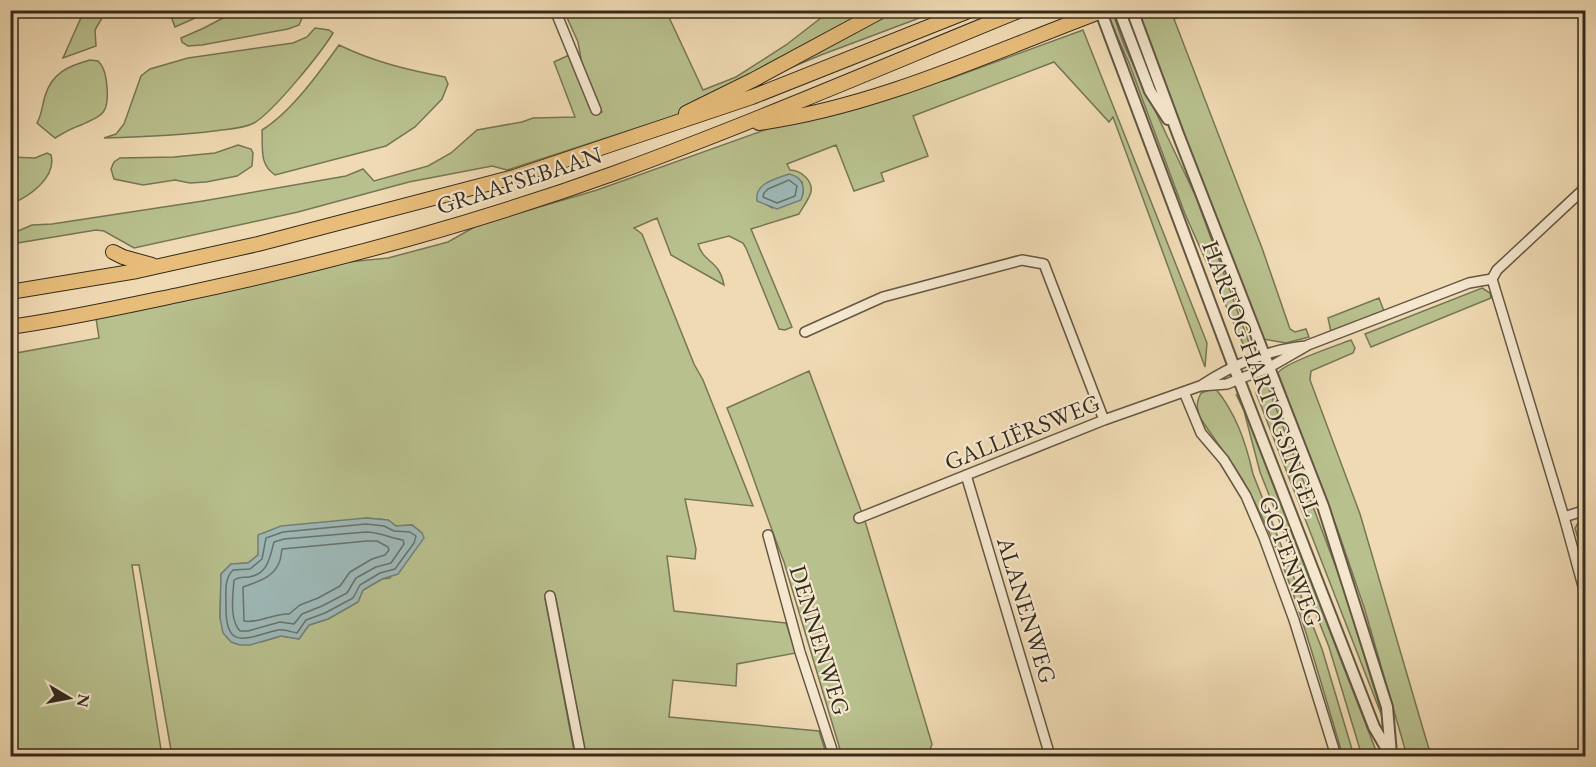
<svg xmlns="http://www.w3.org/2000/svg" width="1596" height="767" font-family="'EB Garamond',serif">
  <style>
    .green { fill: #b8c08d; stroke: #767656; stroke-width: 1.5; fill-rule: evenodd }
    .water { fill: #9eb8b7; stroke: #74807a; stroke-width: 1.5 }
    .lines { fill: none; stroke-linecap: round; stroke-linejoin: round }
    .shore { stroke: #69726b; stroke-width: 1.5 }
    .minor-casing { stroke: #635744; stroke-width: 12 }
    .tertiary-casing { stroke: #635744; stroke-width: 14 }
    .primary-casing { stroke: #342b1f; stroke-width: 16 }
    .minor { stroke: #f5e7ce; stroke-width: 9 }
    .tertiary { stroke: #f5e7ce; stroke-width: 10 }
    .primary { stroke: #e8bd7a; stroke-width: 14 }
    .labels { text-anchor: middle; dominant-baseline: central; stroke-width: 4.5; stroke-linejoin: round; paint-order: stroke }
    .street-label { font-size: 24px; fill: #342b1f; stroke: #f5e7ce }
  </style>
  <rect width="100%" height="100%" fill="#f0dab3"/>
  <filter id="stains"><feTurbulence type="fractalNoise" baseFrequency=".00333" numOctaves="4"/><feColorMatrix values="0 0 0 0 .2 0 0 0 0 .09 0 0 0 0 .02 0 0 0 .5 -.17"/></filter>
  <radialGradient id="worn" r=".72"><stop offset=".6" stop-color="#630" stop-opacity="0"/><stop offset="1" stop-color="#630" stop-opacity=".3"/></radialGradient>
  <!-- green -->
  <path class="green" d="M84 11H106L95 30 96 46 63 58Z
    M169 11V10L211 11 175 27Z
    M236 11H303L304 14 299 25 288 29 202 45 188 46 182 42 181 38 204 28Z
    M564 11H666L703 90 736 77 786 45 830 11H938L821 55 680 114 507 170 492 166 409 182 298 212 134 248 104 231 96 230 11 244V234L32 225 52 224 203 201 346 176 363 169 374 181 428 166 451 153 477 130 522 122 533 118 575 117 554 62 569 55 594 114 602 112 582 64 578 42Z
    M1112 11 1124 45 1196 197 1252 351 1244 346 1185 214 1129 63 1107 14Z
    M1152 11H1193L1174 19 1262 248 1290 329 1295 332 1306 329 1309 337 1286 343 1263 339 1140 19Z
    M315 28 329 30 333 33C321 53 273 112 254 123 243 129 227 129 214 131 177 136 141 137 104 138L116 134 124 124 141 76 150 69 188 58 293 43 307 37Z
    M1083 30 1207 343 1205 367 1113 117 1109 122 1054 62 913 116 928 156 881 173 884 181 854 191 836 145 787 164 790 170C800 170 813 180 811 192 809 199 803 207 799 214L751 229 792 327 785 330 779 329 746 248 743 243 729 236 698 244C704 264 719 259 724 285L671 255 657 218 634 228 642 234 694 364 703 380 753 506 685 499 696 549 695 559 667 556 674 611 786 623 796 653 737 664 736 686 673 680 669 717 819 731 827 756H586L556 599 545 598 575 756H172L139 565H132L162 756H11V354L99 338 96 318 348 262 388 258 448 242 478 225 597 190 790 121 949 79ZM802 182 803 194 772 208 767 205ZM366 518 388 520 396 526 412 525 422 533 390 578 382 579 363 590 358 602 328 619 309 625 299 639 281 636 261 642 220 618 221 574 231 564 248 563 258 555 259 547Z
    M339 45C374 62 408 70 445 77L448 84 442 99 415 127 386 146 275 175C259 164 263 149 262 130 291 112 319 73 339 45Z
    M90 60 98 61C105 68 106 77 107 87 109 114 103 115 81 125 72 128 63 133 55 138L37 123C42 114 42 106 45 96 52 73 68 66 90 60Z
    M238 145 251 149 253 153 252 166 237 176 206 182 190 183 175 180 143 185 114 179 111 169 114 162 120 158 174 157 215 153Z
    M47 153 51 155C57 178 28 197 11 204V157L35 158Z
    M1482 288 1490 293 1491 298 1371 347 1365 334Z
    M1379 298 1384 311 1331 332 1328 318Z
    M1351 340 1355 348 1353 353 1311 371 1310 380 1360 514 1431 756H1407L1364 607 1338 531 1278 373C1283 363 1338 345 1351 340Z
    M809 371 865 521 932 744 928 756H842L784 562C764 511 748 459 727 408Z
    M1259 382H1264L1268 387 1343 586 1385 724 1256 393Z
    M1215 388C1236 413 1246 443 1253 474L1322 649 1354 756H1343C1315 666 1292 567 1245 484 1232 461 1215 441 1201 419 1196 408 1196 403 1201 393Z
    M1236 394 1248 413 1302 559 1378 756H1362L1329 647 1260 472 1244 411Z
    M1585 519V564L1575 528 1578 523Z"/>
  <!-- water -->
  <path class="water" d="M789 174C803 177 806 188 801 200L777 209 757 201C754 183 776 179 789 174Z
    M366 518 388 520 396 526 412 525 422 533 424 538 398 574 382 579 363 590 358 602 328 619 309 625 299 639 281 636 250 645H240L231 642 223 633 220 618 221 574 231 564 248 563 258 555V535L281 526Z"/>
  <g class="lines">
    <!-- shore -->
    <path class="shore" d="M789 180 797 186 795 196 777 203 763 197 764 193 768 189Z
      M366 524 384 526 394 531 410 532 416 536 414 543 395 569 380 573 360 585 353 598 325 613 306 620 297 633C291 632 284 629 278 630 247 637 225 653 226 605 226 592 224 579 233 570L250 569 262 559 266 538 283 532Z
      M366 532C380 532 389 538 403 540L404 544 391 563 376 567 356 578 347 593 322 606 302 614 294 624 280 622 248 631H240C229 619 233 595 234 580 240 576 242 578 249 577 268 574 270 557 274 542L284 539Z
      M367 541H377L388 547 389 550 385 555 372 559 350 572 340 586 318 598 300 605 289 614C274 613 258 624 244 621L243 587C256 582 272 579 279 563 281 559 281 554 282 549Z"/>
    <!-- minor casing -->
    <g class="minor-casing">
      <path id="minor" d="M555 10 596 110
        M1582 10 1586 18
        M1492 279 1564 517 1586 597
        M805 332 883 297 1022 260 1044 264 1104 420
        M1202 385C1232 365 1270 349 1306 346
        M1184 392 1201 433 1224 460 1246 496 1264 538 1294 620 1336 756
        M966 475 1050 756
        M1564 517 1586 510
        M859 518 1104 420 1200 386 1227 384 1239 379 1268 368 1308 345 1469 283 1492 279 1497 270 1586 187
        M768 535 800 652 834 756
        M550 596 581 756"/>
    </g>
    <!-- tertiary casing -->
    <g class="tertiary-casing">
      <path id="tertiary" d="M1119 10 1150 91 1168 119
        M1132 10 1178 134 1323 506 1387 707 1391 754
        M1101 12 1234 367 1374 727 1391 756"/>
    </g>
    <!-- primary casing -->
    <g class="primary-casing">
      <path id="primary" d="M686 113 753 80 883 10
        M759 123C880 106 992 52 1105 10
        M113 252 123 257 152 265
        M10 292 137 271 258 244 514 177 752 97 971 10
        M10 327C68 319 126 306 183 294 329 263 474 224 615 173 752 123 886 65 1021 10"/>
    </g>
    <!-- minor -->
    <use href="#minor" class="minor"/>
    <!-- tertiary -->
    <use href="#tertiary" class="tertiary"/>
    <!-- primary -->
    <use href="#primary" class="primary"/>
  </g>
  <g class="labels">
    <!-- street labels -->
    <g class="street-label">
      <text transform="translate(519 180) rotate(-18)">GRAAFSEBAAN</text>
      <text transform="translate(1262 378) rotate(69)">HARTOG HARTOGSINGEL</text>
      <text transform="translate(1022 432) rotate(-22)">GALLIËRSWEG</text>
      <text transform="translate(1291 561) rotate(69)">GOTENWEG</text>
      <text transform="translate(1027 610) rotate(73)">ALANENWEG</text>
      <text transform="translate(820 640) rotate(73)">DENNENWEG</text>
    </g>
  </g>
  <!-- margin -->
  <rect width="1596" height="767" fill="none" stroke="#f0dab3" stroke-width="36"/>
  <rect x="12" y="12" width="1572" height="743" fill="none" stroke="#342b1f" stroke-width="3"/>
  <rect x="18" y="18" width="1560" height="731" fill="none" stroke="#342b1f" stroke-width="1.5"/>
  <!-- north arrow -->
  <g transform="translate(69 698) rotate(100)" stroke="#f5e7ce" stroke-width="4.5" paint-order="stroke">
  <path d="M0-4.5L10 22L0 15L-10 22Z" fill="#342b1f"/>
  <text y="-9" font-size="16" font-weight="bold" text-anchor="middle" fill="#342b1f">N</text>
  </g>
  <rect width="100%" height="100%" filter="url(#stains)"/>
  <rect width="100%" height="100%" fill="url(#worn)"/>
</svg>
